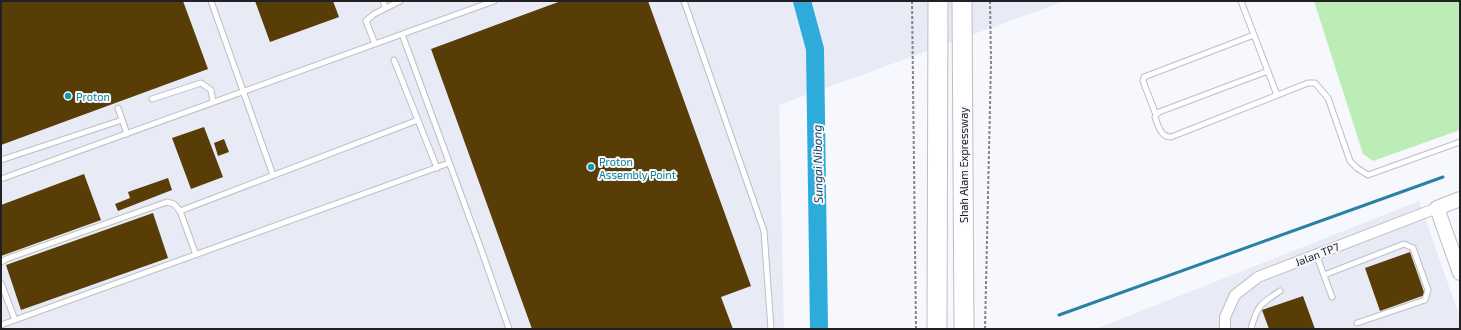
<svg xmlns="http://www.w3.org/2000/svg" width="1461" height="330" font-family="'Exo 2',sans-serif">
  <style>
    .built { fill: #e8eaf6 }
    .green { fill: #bdedb7 }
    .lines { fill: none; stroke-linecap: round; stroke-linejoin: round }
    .stream { stroke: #2982a4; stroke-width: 3 }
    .river { stroke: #2dacdc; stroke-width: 18 }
    .building { fill: #593d07 }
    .lane-casing { stroke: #bdbec3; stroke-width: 7 }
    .street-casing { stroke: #bdbec3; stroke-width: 12 }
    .secondary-casing { stroke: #bdbec3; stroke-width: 16 }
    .highway-casing { stroke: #bdbec3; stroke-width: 21 }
    .path { stroke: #848487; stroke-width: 2; stroke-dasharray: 3 2; stroke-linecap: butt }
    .lane { stroke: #fff; stroke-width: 5 }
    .street { stroke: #fff; stroke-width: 10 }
    .secondary { stroke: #fff; stroke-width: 14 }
    .highway { stroke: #fff; stroke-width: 19 }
    .culture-dot { fill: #0f9aa8; stroke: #f7f8fd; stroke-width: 1.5 }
    .labels { text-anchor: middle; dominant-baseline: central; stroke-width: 4; stroke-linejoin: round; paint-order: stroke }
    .culture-label { font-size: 11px; fill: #0d838f; stroke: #f7f8fd; text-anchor: start }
    .street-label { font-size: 11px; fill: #212123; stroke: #f7f8fd }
    .water-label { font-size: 12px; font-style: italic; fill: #0c4054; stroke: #f7f8fd }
  </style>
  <rect width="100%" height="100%" fill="#f7f8fd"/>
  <!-- built -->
  <path class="built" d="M1 1H1065L779 105 784 329H1Z
    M1419 201 1460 318V329H1096Z"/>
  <!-- green -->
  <path class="green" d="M1314 1H1460V130L1373 161 1363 154Z"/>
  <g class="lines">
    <!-- stream -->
    <path class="stream" d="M1059 315 1443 177"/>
    <!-- river -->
    <path class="river" d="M802 1 815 49 819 329"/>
  </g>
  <!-- building -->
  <path class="building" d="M1 1H183L208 69 1 145Z
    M255 1H333L339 17 270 42Z
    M561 1H648L751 286 721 297 733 329H532L431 49Z
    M204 127 223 177 191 189 172 138Z
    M224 139 229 152 218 156 214 143Z
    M84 174 101 220 1 256V205Z
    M168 178 172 190 118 211 115 204 130 198 128 192Z
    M153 213 168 258 21 310 6 265Z
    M1410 252 1425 295 1380 311 1365 268Z
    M1303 296 1315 329H1269L1262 310Z"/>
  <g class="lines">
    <!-- lane casing -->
    <g class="lane-casing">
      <path id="lane" d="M211 1 273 175
        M383 1 385 7
        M684 1 764 231 771 329
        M1241 1 1277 95
        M402 34 481 249 509 329
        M375 44 366 21 374 14 400 1
        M394 60 437 168
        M1268 71 1159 112 1156 115 1155 117C1158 126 1161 137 1171 137L1308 83H1315L1328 98 1350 161 1357 168 1368 175 1460 142
        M152 99 201 83 211 90 213 102
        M118 108 127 134
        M1156 115 1143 81 1144 77 1254 35
        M1 160 122 120
        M1 179 494 1
        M180 211 418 120
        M1316 254 1332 297
        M1 262 6 259 167 202 174 204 180 211 196 255
        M1324 275 1404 244 1413 248 1428 290 1425 300 1357 323
        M1 283 15 320
        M1 325 449 163
        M1251 329C1257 306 1260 304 1280 291"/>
    </g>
    <!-- street casing -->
    <g class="street-casing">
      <path id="street" d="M1225 329V317L1235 295 1258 277 1437 208"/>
    </g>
    <!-- secondary casing -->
    <g class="secondary-casing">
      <path id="secondary" d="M1460 199 1437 208 1460 273"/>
    </g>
    <!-- highway casing -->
    <g class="highway-casing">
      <path id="highway" d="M962 1 964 329
        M937 329 938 1"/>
    </g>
    <!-- path -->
    <path class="path" d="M912 1 916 329
      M985 329 991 63 990 1"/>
    <!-- lane -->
    <use href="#lane" class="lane"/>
    <!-- street -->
    <use href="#street" class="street"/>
    <!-- secondary -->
    <use href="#secondary" class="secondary"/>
    <!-- highway -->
    <use href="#highway" class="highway"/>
  </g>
  <!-- markers -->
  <g class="culture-dot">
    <circle cx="68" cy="96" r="4"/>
    <circle cx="591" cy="167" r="4"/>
  </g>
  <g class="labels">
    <!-- culture labels -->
    <g class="culture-label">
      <text x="76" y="96">Proton</text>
      <text x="599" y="161">Proton<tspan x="599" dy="13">Assembly Point</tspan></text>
    </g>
    <!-- street labels -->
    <g class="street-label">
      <text transform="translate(963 165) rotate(-90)">Shah Alam Expressway</text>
      <text transform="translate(1317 254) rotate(-21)">Jalan TP7</text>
    </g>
    <!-- water labels -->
    <g class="water-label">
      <text transform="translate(817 164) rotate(-91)">Sungai Nibong</text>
    </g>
  </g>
  <!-- border -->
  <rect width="1461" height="330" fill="none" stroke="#212123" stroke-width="4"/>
</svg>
